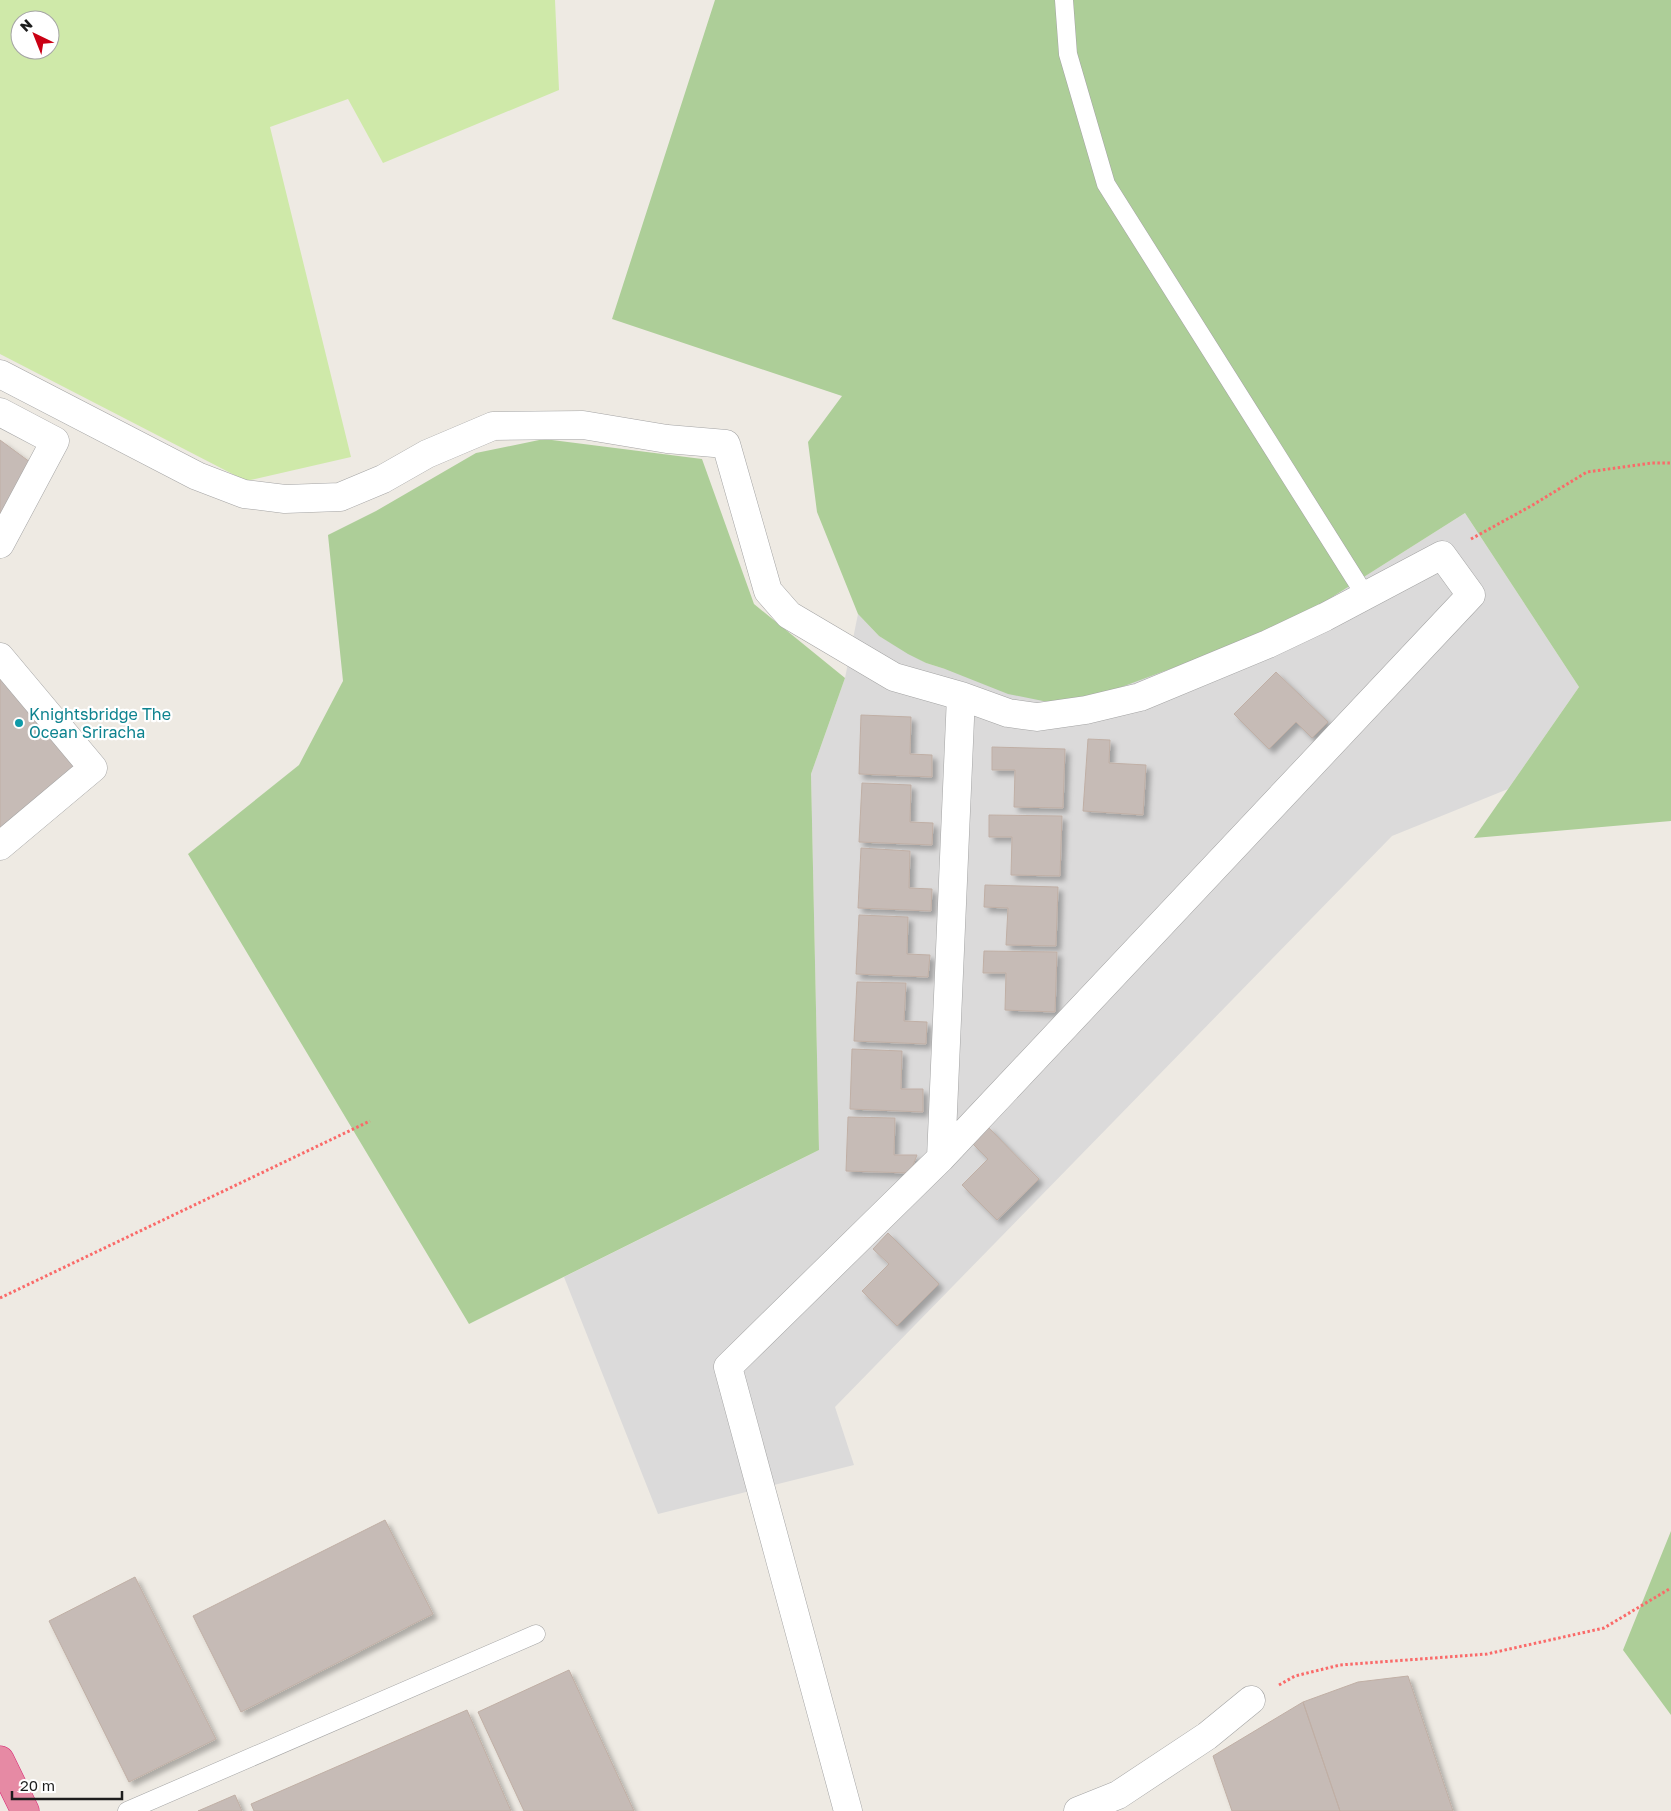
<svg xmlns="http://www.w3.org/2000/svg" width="1671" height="1811" font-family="'Golos Text',sans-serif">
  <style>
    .residential { fill: #dbdada }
    .grass { fill: #cfe9a9; fill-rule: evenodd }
    .forest { fill: #adce98 }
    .building { fill: #c6bbb6; stroke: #c0afa5; filter: url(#shadow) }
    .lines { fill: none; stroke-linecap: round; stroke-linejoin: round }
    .lane-casing { stroke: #a4a4a4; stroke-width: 19 }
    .street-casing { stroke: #a4a4a4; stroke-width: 29 }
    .highway-casing { stroke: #d92474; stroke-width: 29 }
    .path { stroke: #fa6a69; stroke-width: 3; stroke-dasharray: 2.5 2.5; stroke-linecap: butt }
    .lane { stroke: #fff; stroke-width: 18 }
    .street { stroke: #fff; stroke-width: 28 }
    .highway { stroke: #e68aa4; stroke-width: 28 }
    .culture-dot { fill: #0f9aa8; stroke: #fff; stroke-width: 2 }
    .labels { text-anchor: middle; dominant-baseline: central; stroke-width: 4.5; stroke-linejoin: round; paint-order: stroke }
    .culture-label { font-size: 16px; fill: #0d838f; stroke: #fff; text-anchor: start }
  </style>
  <defs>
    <filter id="shadow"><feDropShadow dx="4.5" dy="4.5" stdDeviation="2.5" flood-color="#0004"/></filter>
  </defs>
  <rect width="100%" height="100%" fill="#eeeae3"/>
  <!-- residential -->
  <path class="residential" d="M1465 513 1579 687 1508 789 1392 836 835 1407 854 1465 658 1514 564 1277 819 1150 811 774 845 678 858 614 879 636 926 663 945 669 1318 606Z"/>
  <!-- grass -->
  <path class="grass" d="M0 0H555L559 90 383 163 348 99 270 127 351 457 246 481 0 354ZM20 20H50V50H20Z"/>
  <!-- forest -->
  <path class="forest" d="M715 0H1671V821L1474 838 1579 687 1465 513 1318 606 1248 640 1100 695 1048 702 1008 694 945 669 926 663 908 654 879 636 858 614 817 512 808 442 842 396 612 319Z
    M544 439 702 459 754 604 845 678 811 774 819 1150 469 1324 188 854 299 765 343 681 328 535 376 511 476 453Z
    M1671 1531V1715L1623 1650Z"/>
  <!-- building -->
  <path class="building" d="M0 440 34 465 0 526Z
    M1276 672 1328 722 1312 738 1296 722 1269 749 1234 714Z
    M0 677 77 769 0 837Z
    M861 715 911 717 910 754 932 755V777L859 774Z
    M1088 739 1110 740 1109 763 1146 765 1143 815 1083 811Z
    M992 747 1065 749 1063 808 1014 807 1015 770H992Z
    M862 783 911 785 910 822 933 823 932 845 859 842Z
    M989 815 1062 816 1060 876 1011 875 1012 837H989Z
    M861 848 910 851 909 888 932 889 931 911 858 908Z
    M985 885 1058 887 1056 946 1006 945 1008 908 984 907Z
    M859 915 908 917 907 954 930 955 928 977 856 974Z
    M984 951 1057 952 1055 1012 1005 1010 1006 973H983Z
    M857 982 906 983 904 1021 927 1022 926 1044 854 1041Z
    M852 1049 902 1051 901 1089H923V1112L850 1109Z
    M848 1117 895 1118 894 1155H917L910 1173 846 1171Z
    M988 1127 1039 1179 997 1220 962 1185 988 1159 972 1143Z
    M888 1233 939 1284 897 1326 862 1291 889 1264 873 1249Z
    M385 1520 433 1614 241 1712 193 1616Z
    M135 1577 216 1739 129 1782 49 1621Z
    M569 1670 634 1811H524L478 1712Z
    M1408 1676 1453 1811H1340L1303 1702 1358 1682Z
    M1303 1702 1340 1811H1232L1213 1756Z
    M467 1710 511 1811H254L251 1804Z
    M235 1795 242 1811H198Z"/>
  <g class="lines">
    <!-- lane casing -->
    <g class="lane-casing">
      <path id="lane" d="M1064 0 1068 54 1106 184 1365 595
        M127 1811 536 1634"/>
    </g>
    <!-- street casing -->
    <g class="street-casing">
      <path id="street" d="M0 374 197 476 244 494 285 499 340 497 383 479 427 454 493 426 583 425 667 439 726 444 768 591 789 615 894 677 961 696 1008 713 1037 717 1086 710 1140 697 1268 644 1325 617 1442 555 1471 595 941 1158 728 1367 848 1811
        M0 412 55 441 0 544
        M0 657 93 768 0 846
        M941 1158 961 696
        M1078 1811 1118 1795 1207 1736 1251 1700"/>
    </g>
    <!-- highway casing -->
    <g class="highway-casing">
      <path id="highway" d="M0 1760 25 1811"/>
    </g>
    <!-- path -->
    <path class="path" d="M1471 539 1531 506 1587 472 1652 463H1671
      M0 1298 370 1121
      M1279 1685 1295 1676 1340 1665 1487 1654 1604 1628 1671 1588"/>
    <!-- lane -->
    <use href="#lane" class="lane"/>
    <!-- street -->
    <use href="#street" class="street"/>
    <!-- highway -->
    <use href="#highway" class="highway"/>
  </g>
  <!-- markers -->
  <circle class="culture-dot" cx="19" cy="723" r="5"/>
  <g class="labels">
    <!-- culture labels -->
    <g class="culture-label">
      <text x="29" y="714">Knightsbridge The<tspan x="29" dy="18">Ocean Sriracha</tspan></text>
    </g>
  </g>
  <!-- north arrow -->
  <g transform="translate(35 35) rotate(317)"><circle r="24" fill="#ffffff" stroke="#a5a5a5"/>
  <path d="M0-4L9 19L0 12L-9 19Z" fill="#ca0014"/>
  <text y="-8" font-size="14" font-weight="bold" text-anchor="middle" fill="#1d1d1d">N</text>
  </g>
  <!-- scale -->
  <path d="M12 1791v8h110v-8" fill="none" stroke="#1d1d1d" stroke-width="2.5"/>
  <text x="20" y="1791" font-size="15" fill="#1d1d1d" stroke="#ffffff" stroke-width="4" paint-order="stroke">20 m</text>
</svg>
